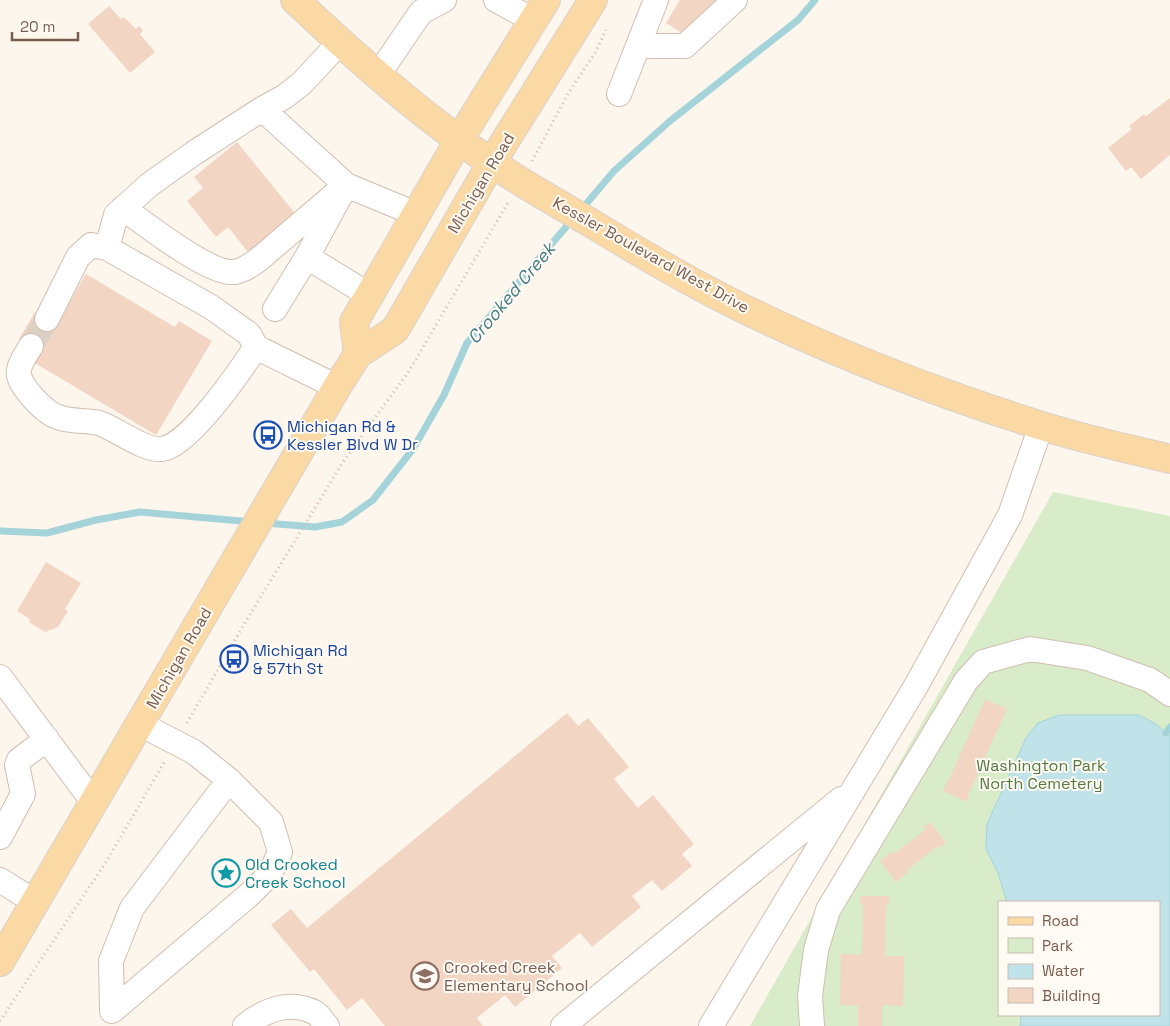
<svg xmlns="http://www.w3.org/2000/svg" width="1170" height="1026" font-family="'Space Grotesk',sans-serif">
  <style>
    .green { fill: #d8ecc9; fill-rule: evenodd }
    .water { fill: #bfe3e8; stroke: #a5d3da }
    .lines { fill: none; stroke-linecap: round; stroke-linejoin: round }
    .stream { stroke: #a5d3da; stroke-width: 7 }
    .building { fill: #f3d5c3 }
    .minor-tunnel { stroke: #dcd0c4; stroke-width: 24; stroke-dasharray: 24 12; stroke-linecap: butt }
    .minor-casing { stroke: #d1beb0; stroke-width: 26 }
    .major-casing { stroke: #dad1cd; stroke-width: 30 }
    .path { stroke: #d9b8a5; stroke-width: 3; stroke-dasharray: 1 4; stroke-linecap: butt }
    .minor { stroke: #fff; stroke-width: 24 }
    .major { stroke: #fbd9a5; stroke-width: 28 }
    .labels { text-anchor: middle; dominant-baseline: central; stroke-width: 4; stroke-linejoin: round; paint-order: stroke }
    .street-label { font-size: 16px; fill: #7a5c4d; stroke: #fffaf3 }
    .transit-label { font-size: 16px; fill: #164399; stroke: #fffaf3; text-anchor: start }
    .park-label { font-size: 16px; fill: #537a41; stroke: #fffaf3 }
    .culture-label { font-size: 16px; fill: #0d838f; stroke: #fffaf3; text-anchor: start }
    .education-label { font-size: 16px; fill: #785e54; stroke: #fffaf3; text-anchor: start }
    .water-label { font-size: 18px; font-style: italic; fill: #437c86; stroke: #fffaf3 }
  </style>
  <rect width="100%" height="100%" fill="#fdf6ec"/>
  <!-- green -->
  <path class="green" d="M1053 492 1170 516V1026H750ZM999 902H1159V1015H999Z"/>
  <!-- water -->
  <path class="water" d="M1059 715H1139L1156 724 1170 736V1026H1020L1021 1015H1159V902H1007L998 873 986 849 987 824 1026 738 1038 723Z"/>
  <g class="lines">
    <!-- stream -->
    <path class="stream" d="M581 210 614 171 670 121 798 20 815 0
      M265 523 315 527 342 522 373 500 413 449 444 395 467 343 572 220
      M0 531 47 533 96 520 140 512 252 522
      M1166 733 1170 727"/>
  </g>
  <!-- building -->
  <path class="building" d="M680 0H725L687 36 666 23Z
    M109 6 121 19 124 17 136 29 139 26 143 31 140 34 155 52 130 73 88 24Z
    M1170 98V155L1141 179 1131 167 1126 171 1108 148 1132 129 1129 126 1144 114 1146 116Z
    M237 142 294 212 280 224 283 228 270 238 268 235 248 252 228 227 216 237 187 201 203 188 194 177Z
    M86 274 175 327 179 321 212 341 156 435 33 362 39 351 19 339 35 312 56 325Z
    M46 562 81 583 65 609 68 611 58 627 45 632 29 622 30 619 17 611Z
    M985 699 1007 709 968 795H969L967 802 943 791 946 783 947 784Z
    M567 713 578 726 588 718 629 767 614 779 638 808 653 795 694 844 682 854 692 866 662 891 652 880 632 896 641 907 592 947 580 933 552 956 562 968 515 1007 505 995 477 1018 483 1026H385L362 998 347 1010 314 969 310 972 271 925 291 909 307 928Z
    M930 822 946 843 940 848 938 846 907 870 908 872 896 882 880 861 892 851 894 854 926 829 924 827Z
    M860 896H889V905H886L885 956H904L903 1006 882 1005V1026H858V1005H840L841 954 862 955 863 903 860 904Z"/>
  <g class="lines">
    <!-- minor-tunnel -->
    <path class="minor-tunnel" d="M31 346 47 319"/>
    <!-- minor casing -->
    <g class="minor-casing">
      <path id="minor" d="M496 0 533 20
        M638 46H685L735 0
        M378 75 421 12 444 0
        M619 94 656 0
        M262 109 284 97 302 83 340 42
        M107 248 116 215 149 185 194 153 262 109 346 185 258 260C251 265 243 271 234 272 210 275 145 224 123 208
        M369 295 307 257 346 185 416 214
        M275 309 307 257
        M47 319 78 257 91 245 107 248 211 307 249 334 256 347
        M31 346C27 353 20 362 19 370 15 383 46 414 58 417 71 422 86 420 99 423 115 428 146 452 162 449 190 445 240 371 256 347L337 387
        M0 677 94 803
        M140 724 194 752 229 780 271 822 280 852 270 874 250 894 112 1011 111 961 132 908 229 780
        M0 837 23 794 17 765 19 760 47 739
        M0 880 35 902
        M245 1026C264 1010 290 1000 314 1012 319 1014 323 1022 327 1026
        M563 1026 841 799
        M711 1026 916 686 1010 515 1041 426
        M812 1026 810 996 816 950 828 910 966 681 983 662 1030 649 1087 658 1150 680 1170 694"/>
    </g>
    <!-- major casing -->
    <g class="major-casing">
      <path id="major" d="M295 0C347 49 401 98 459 140 501 171 546 197 591 223 640 253 689 282 740 307 836 354 937 393 1039 425 1082 439 1126 448 1170 459
        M358 354 354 322 459 140 546 0
        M0 962 337 387 358 354 395 330 492 162 593 0"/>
    </g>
    <!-- path -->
    <path class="path" d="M532 161 569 92 595 53 606 30
      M187 723 243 626 343 462 409 371 509 201
      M0 1021 106 862 165 761"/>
    <!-- minor -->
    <use href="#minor" class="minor"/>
    <!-- major -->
    <use href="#major" class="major"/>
  </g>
  <!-- icons -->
  <defs>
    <g id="bus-ring" transform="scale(1.4375)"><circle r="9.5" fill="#fffaf3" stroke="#1a4fb4" stroke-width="1.5"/><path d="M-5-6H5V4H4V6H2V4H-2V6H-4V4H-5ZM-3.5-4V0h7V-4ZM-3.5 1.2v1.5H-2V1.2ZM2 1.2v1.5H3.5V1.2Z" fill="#1a4fb4"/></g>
    <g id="sight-ring" transform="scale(1.4375)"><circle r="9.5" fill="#fffaf3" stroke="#0f9aa8" stroke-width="1.5"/><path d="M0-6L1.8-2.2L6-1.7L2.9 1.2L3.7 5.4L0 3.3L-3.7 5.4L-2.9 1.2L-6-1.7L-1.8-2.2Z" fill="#0f9aa8"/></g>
    <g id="school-ring" transform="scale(1.4375)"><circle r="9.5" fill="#fffaf3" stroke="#8d6e63" stroke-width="1.5"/><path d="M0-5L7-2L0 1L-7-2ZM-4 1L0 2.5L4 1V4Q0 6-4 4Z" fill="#8d6e63"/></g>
  </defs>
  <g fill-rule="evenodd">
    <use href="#bus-ring" x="268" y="435"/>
    <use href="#bus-ring" x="234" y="659"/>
    <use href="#sight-ring" x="226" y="873"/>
    <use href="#school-ring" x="425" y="976"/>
  </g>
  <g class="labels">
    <!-- street labels -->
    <g class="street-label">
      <text transform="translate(481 183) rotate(-59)">Michigan Road</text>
      <text transform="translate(651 255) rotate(29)">Kessler Boulevard West Drive</text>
      <text transform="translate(179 658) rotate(-60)">Michigan Road</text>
    </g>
    <!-- transit labels -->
    <g class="transit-label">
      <text x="287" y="426">Michigan Rd &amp;<tspan x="287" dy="18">Kessler Blvd W Dr</tspan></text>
      <text x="253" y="650">Michigan Rd<tspan x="253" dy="18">&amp; 57th St</tspan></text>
    </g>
    <!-- park labels -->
    <g class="park-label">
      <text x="1041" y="765">Washington Park<tspan x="1041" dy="18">North Cemetery</tspan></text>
    </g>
    <!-- culture labels -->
    <g class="culture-label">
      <text x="245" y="864">Old Crooked<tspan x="245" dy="18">Creek School</tspan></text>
    </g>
    <!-- education labels -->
    <g class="education-label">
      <text x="444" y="967">Crooked Creek<tspan x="444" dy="18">Elementary School</tspan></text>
    </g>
    <!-- water labels -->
    <g class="water-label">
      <text transform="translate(511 293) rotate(-50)">Crooked Creek</text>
    </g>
  </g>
  <!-- legend -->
  <rect x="998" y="901" width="162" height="115" fill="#fffaf3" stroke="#cabbb1"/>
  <rect x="1008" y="917" width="25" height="8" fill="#fbd9a5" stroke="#cabbb1"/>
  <text x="1042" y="926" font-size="15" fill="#7a5c4d">Road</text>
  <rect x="1008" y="938" width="25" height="15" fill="#d8ecc9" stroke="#cabbb1"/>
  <text x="1042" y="951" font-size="15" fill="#7a5c4d">Park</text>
  <rect x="1008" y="964" width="25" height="15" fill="#bfe3e8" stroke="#cabbb1"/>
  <text x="1042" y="976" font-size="15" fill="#7a5c4d">Water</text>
  <rect x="1008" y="988" width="25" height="15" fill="#f3d5c3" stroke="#cabbb1"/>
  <text x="1042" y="1001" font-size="15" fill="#7a5c4d">Building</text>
  <!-- scale -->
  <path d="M12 32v8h66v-8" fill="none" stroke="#7a5c4d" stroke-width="2.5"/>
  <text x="20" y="32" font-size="15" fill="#7a5c4d" stroke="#fffaf3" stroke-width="4" paint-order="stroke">20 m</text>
</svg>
